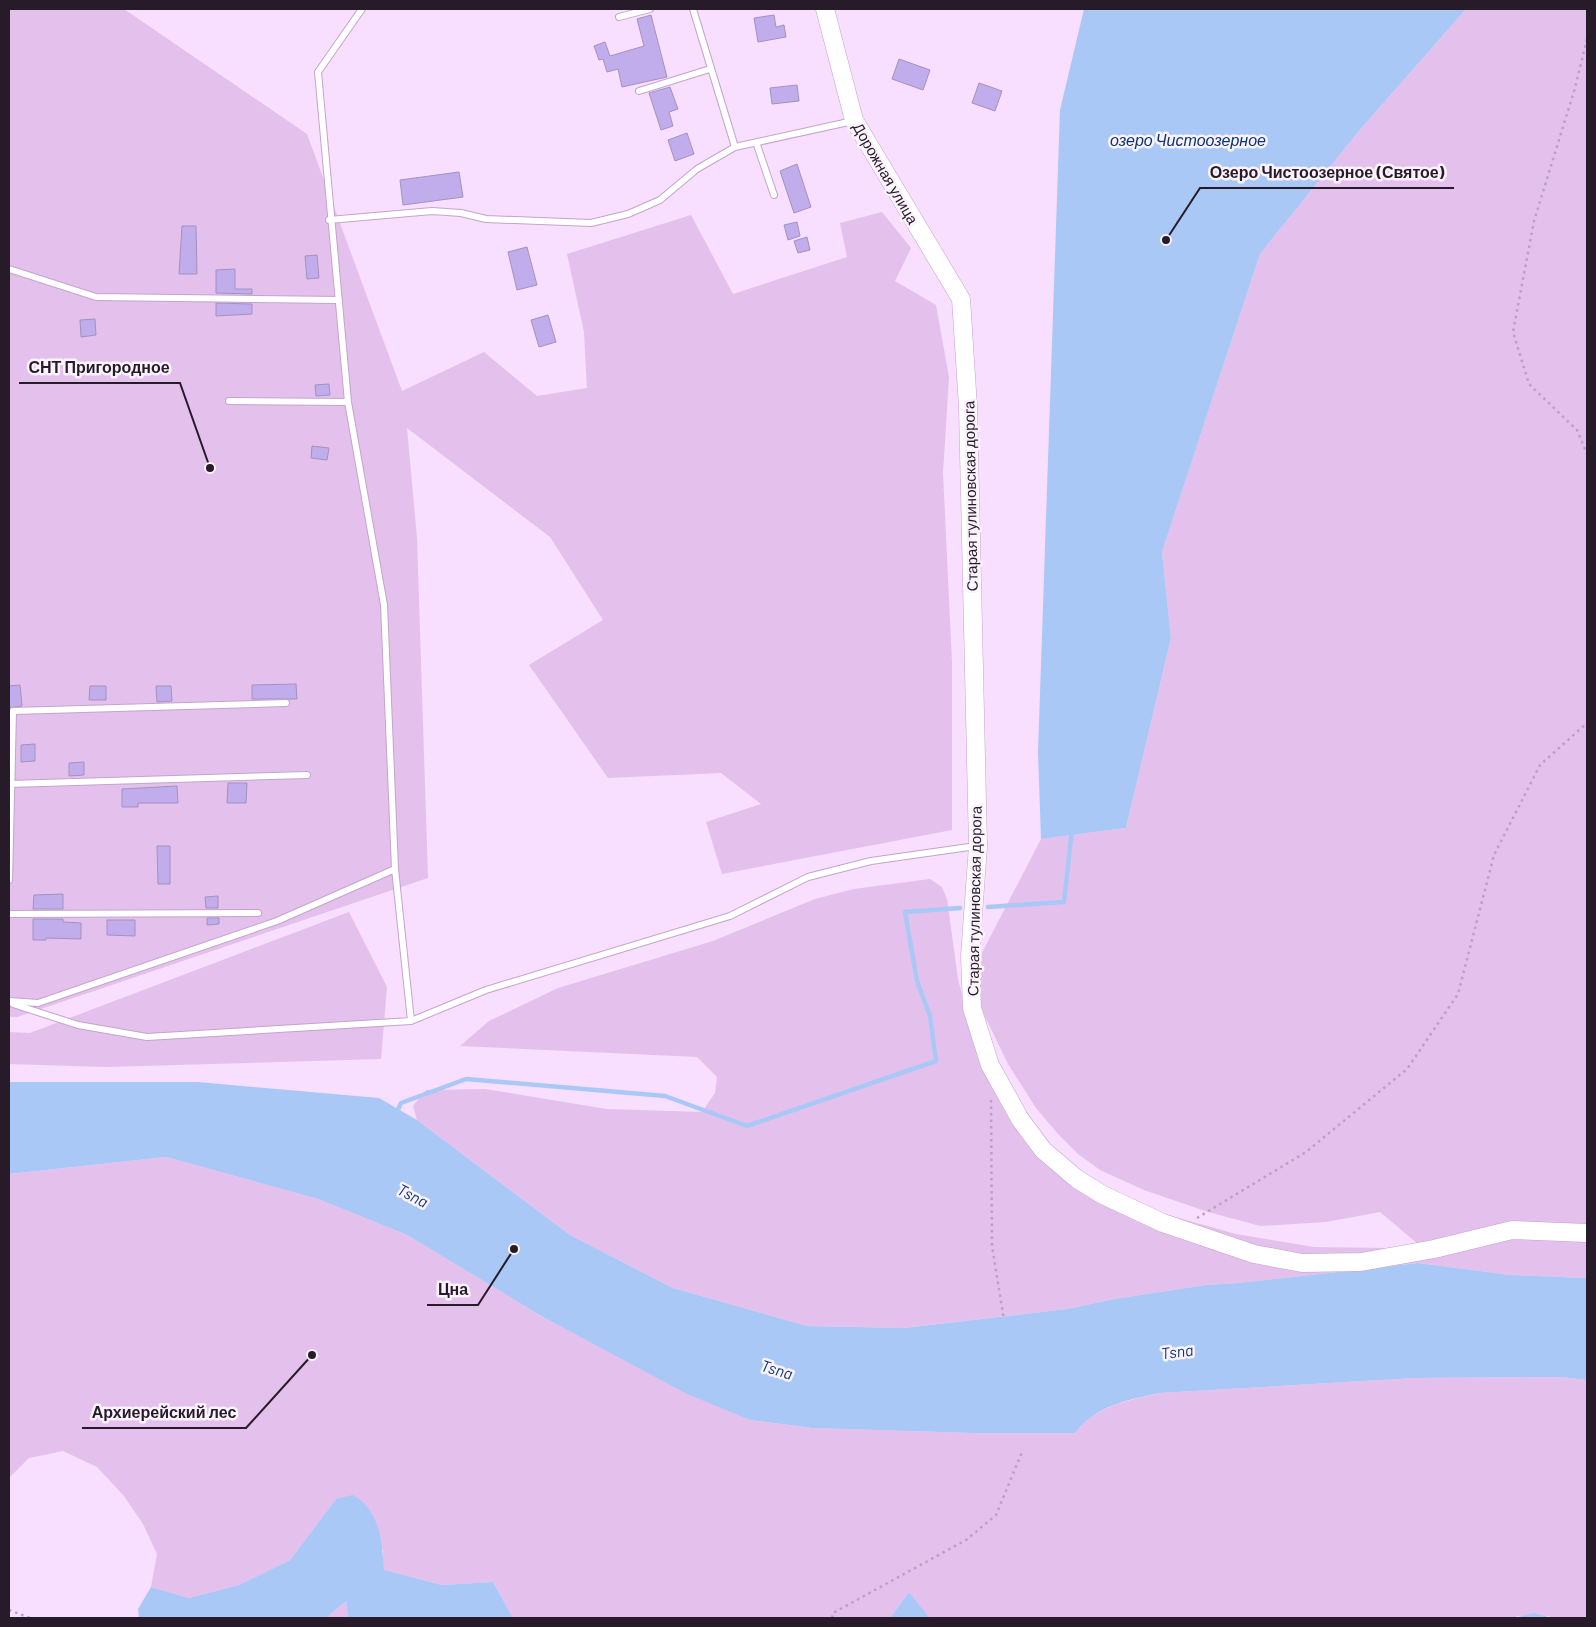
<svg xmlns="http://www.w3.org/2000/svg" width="1596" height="1627" font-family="Barlow,sans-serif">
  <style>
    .green { fill: #e4c0ed }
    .water { fill: #aac8f6 }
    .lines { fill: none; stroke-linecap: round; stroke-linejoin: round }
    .stream { stroke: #aac8f6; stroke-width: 4.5 }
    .building { fill: #c1acec; stroke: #a193bf }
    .lane-casing { stroke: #c4a4cc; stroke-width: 8 }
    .secondary-casing { stroke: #c4a4cc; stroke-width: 19 }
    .path { stroke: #b8a2bd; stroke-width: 2.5; stroke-dasharray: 2.5 4; stroke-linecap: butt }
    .lane { stroke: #fff; stroke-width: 6 }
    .secondary { stroke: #fff; stroke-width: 18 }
    .labels { text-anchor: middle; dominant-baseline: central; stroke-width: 5; stroke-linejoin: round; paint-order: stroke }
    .street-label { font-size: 15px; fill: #271b2a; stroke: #faf3fb }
    .water-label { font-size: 16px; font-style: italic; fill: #0c3678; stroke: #faf3fb }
    .leader { fill: none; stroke: #271b2a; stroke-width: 2 }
    .callout-dot { fill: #271b2a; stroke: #faf3fb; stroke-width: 2 }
    .callout-label { font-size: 16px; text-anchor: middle; font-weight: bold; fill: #271b2a; stroke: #faf3fb; stroke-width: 5; stroke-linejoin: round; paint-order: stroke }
  </style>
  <rect width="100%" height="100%" fill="#f8deff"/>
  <!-- green -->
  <path class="green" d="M9 9H124L307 134 402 391 484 352 537 396 587 388 584 332 567 254 691 215 733 294 847 257 840 223 882 212 911 248 895 281 936 305 949 377 943 473 952 662V830L722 874 706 822 761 804 721 773 608 778 529 665 603 620 550 537 407 428 417 538 428 878 17 1017H9Z
    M1466 9H1587V1278L1511 1275 1418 1263 1238 1283 1206 1285 1114 1299 1067 1309 903 1328 807 1326 673 1288 570 1235 417 1120 413 1106 426 1090 485 1089 607 1109 702 1112 715 1093 717 1077 697 1057 460 1046 489 1021 558 988 713 941 815 899 854 889 930 879 942 887 947 899 958 979 968 1017 1015 1102 1066 1164 1106 1190 1168 1215 1236 1234 1314 1247 1386 1248 1418 1244 1380 1212 1326 1222 1260 1226 1205 1211 1144 1190 1100 1170 1078 1154 1058 1134 1036 1108 1008 1064 978 1002 973 970 1041 839 1126 828 1171 638 1162 552 1260 254 1358 132Z
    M349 912 387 987 381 1059 106 1067 9 1064V1032L30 1033Z
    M166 1157 318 1199 407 1235 543 1317 687 1393 750 1420 812 1428 971 1433H1075C1097 1405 1127 1401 1160 1393L1415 1378 1561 1377 1587 1380V1618H1552L1548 1616H1517L1514 1618H930L909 1592 890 1618H513L493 1582 442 1585 383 1570V1550L336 1499 290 1560 239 1585 189 1598 151 1587 157 1554 143 1524 124 1496 97 1467 63 1451 29 1458 9 1478V1174Z
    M346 1601 348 1618H326Z"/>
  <!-- water -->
  <path class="water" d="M1084 9H1466L1358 132 1260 254 1162 552 1171 638 1126 828 1041 839 1038 752 1060 110Z
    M9 1082H198L379 1098 417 1120 570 1235 673 1288 807 1326 904 1328 1067 1309 1114 1299 1206 1285 1238 1283 1418 1263 1511 1275 1587 1278V1380L1561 1377 1415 1378 1160 1393C1127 1400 1097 1405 1075 1433H971L812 1428 750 1420 687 1394 543 1317 407 1235 318 1199 166 1157 9 1174Z
    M353 1495C380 1510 382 1542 384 1570L442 1585 493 1582 513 1618H348L346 1601 326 1618H139L138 1609 151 1587 189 1598 239 1585 290 1560 336 1499Z
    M909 1592 930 1618H890Z
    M1534 1613 1552 1618H1514Z"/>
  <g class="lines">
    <!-- stream -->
    <path class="stream" d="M988 907 1064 902 1072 829
      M396 1114 401 1103 466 1079 665 1096 747 1126 936 1061 930 1016 917 981 905 912 960 908"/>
  </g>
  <!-- building -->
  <path class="building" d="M651 15 667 77 622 87 618 69 607 72 603 59 599 60 594 46 605 42 610 56 644 46 637 19Z
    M774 15 776 27 784 25 786 37 758 42 754 18Z
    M899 59 930 70 923 90 892 79Z
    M979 83 1002 91 995 111 972 103Z
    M797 85 799 101 772 104 770 88Z
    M670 87 678 109 669 112 673 126 661 130 649 93Z
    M687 133 694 154 675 161 668 140Z
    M797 164 811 207 794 213 780 171Z
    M459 172 463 197 403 205 400 180Z
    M797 222 800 236 788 240 784 225Z
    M182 226H196L197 274H179Z
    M807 237 810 250 798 253 794 241Z
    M527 247 537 285 517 290 508 252Z
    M317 255 319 278 307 279 305 256Z
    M235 269V289H252V294L216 293V270Z
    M216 303 252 304V314L216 316Z
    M548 315 556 342 539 347 531 320Z
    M95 319 96 335 81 337 80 320Z
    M329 384 330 395 316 396 315 385Z
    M312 446 329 448 327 460 311 458Z
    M296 684 297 699H252V685Z
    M20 685 22 706 9 708V686Z
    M90 686H106V700H89Z
    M156 686H171L172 701 157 702Z
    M35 744V761L21 762V745Z
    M84 762V775L69 776V763Z
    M228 783H247L246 803H227Z
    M177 786 178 803H138V807H122V789Z
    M157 846H170V884H158Z
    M63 894V909H33L34 895Z
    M218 896V908H206L205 897Z
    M207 918H219V924L207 925Z
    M33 919H63V922L81 923V939L46 938V940H33Z
    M107 920H135V936L107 935Z"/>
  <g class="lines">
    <!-- lane casing -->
    <g class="lane-casing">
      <path id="lane" d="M693 9 735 147
        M619 17 650 9
        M639 91 710 69
        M756 142 774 195
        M329 220 432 211 461 213 486 219 591 223 628 214 660 200 697 169 735 147 853 121
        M9 269 96 297 339 300
        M229 401 348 402
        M9 784 307 775
        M395 869 411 1021
        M9 880 13 711 286 703
        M9 914 258 913
        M9 1001 38 1003 277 921 395 869 384 605 348 402 318 72 362 9
        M13 1004 78 1025 147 1037 411 1021 486 990 730 916 808 877 871 861 976 846"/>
    </g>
    <!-- secondary casing -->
    <g class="secondary-casing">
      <path id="secondary" d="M825 9 854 120 961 299 968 407 978 846 970 956 972 1008 990 1065 1020 1119 1043 1150 1077 1179 1103 1195 1163 1223 1254 1254 1302 1263 1361 1262 1434 1249 1512 1230 1587 1233"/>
    </g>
    <!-- path -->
    <path class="path" d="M1587 39 1575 88 1534 221 1513 332 1529 384 1577 430 1587 454
      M991 1100 992 1246 1004 1320
      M1197 1218 1306 1152 1407 1069 1458 994 1494 855 1540 765 1587 723
      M9 1610 30 1618
      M832 1618 833 1613 966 1540 996 1515 1022 1452"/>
    <!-- lane -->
    <use href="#lane" class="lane"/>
    <!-- secondary -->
    <use href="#secondary" class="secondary"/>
  </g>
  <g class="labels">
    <!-- street labels -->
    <g class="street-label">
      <text transform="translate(886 173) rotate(60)">Дорожная улица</text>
      <text transform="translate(970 496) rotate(-91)">Старая тулиновская дорога</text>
      <text transform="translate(974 901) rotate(-89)">Старая тулиновская дорога</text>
    </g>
    <!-- water labels -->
    <g class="water-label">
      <text x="1188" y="139">озеро Чистоозерное</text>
      <text transform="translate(413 1195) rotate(28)">Tsna</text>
      <text transform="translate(1177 1351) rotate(-7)">Tsna</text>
      <text transform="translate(777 1369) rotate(17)">Tsna</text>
    </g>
  </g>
  <!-- callouts -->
  <path class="leader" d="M1166 240L1200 188H1454M210 468L180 383H19M514 1249L478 1305H427M312 1355L246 1428H82"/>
  <g class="callout-dot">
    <circle cx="1166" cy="240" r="5"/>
    <circle cx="210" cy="468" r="5"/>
    <circle cx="514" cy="1249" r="5"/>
    <circle cx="312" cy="1355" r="5"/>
  </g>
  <g class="callout-label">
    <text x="1327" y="178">Озеро Чистоозерное (Святое)</text>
    <text x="99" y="373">СНТ Пригородное</text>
    <text x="453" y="1295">Цна</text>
    <text x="164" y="1418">Архиерейский лес</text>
  </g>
  <!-- border -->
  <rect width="1596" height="1627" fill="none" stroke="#271b2a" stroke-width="20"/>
</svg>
